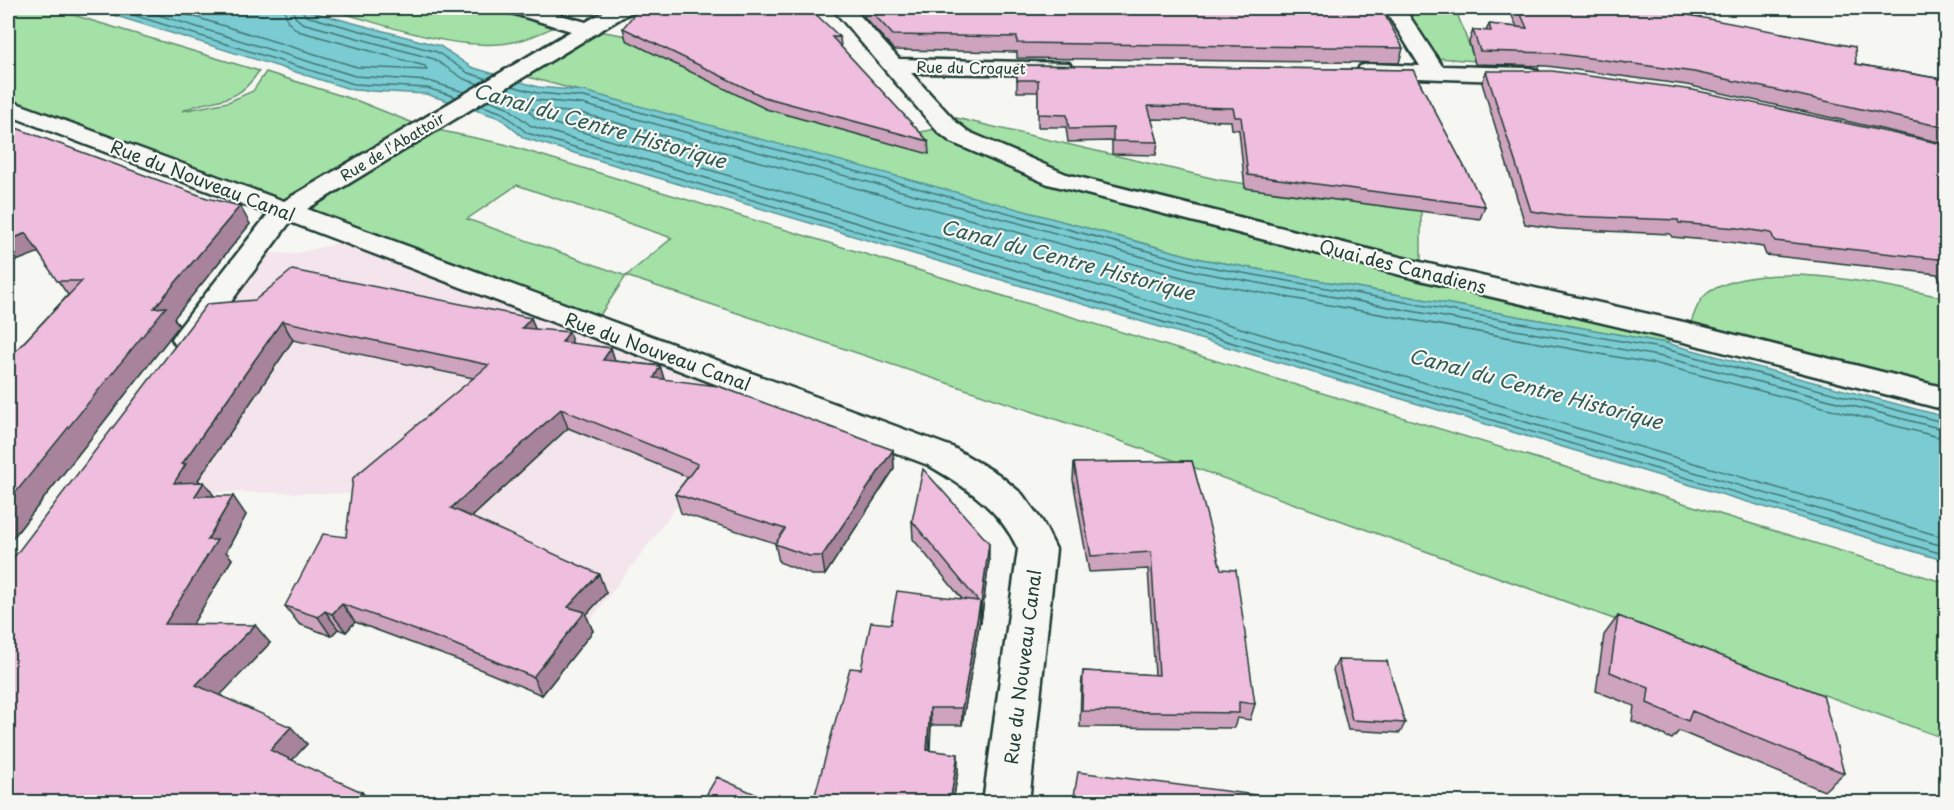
<svg xmlns="http://www.w3.org/2000/svg" width="1954" height="810" font-family="'Playpen Sans',sans-serif">
  <style>
    .built { fill: #f4e5ec }
    .green { fill: #a4e1a7; stroke: #628f6e; stroke-width: 1.5; fill-rule: evenodd }
    .water { fill: #7accd2; stroke: #569393; stroke-width: 1.5 }
    .lines { fill: none; stroke-linecap: round; stroke-linejoin: round }
    .shore { stroke: #437673; stroke-width: 1.5 }
    .street-casing { stroke: #1f3d34; stroke-width: 5 }
    .street { fill: #f6f6f2; fill-rule: evenodd }
    .wall { fill: #cea3be; stroke: #1f3d34; stroke-width: 1.5 }
    .shaded-wall { fill: #a7849b; stroke: #1f3d34; stroke-width: 1.5 }
    .building { fill: #efbddd; stroke: #1f3d34; stroke-width: 1.5 }
    .labels { text-anchor: middle; dominant-baseline: central; stroke-width: 4.5; stroke-linejoin: round; paint-order: stroke }
    .far-street-label { font-size: 15px; fill: #1f3d34; stroke: #f6f6f2 }
    .street-label { font-size: 18px; fill: #1f3d34; stroke: #f6f6f2 }
    .water-label { font-size: 20px; font-style: italic; fill: #315a54; stroke: #f6f6f2 }
  </style>
  <rect width="100%" height="100%" fill="#f6f6f2"/>
  <filter id="ink" filterUnits="userSpaceOnUse"><feTurbulence type="fractalNoise" baseFrequency=".0167" numOctaves="2"/><feDisplacementMap in="SourceGraphic" scale="12" xChannelSelector="R" yChannelSelector="G"/><feConvolveMatrix kernelMatrix="1 2 1 2 8 2 1 2 1" color-interpolation-filters="sRGB"/></filter>
  <g filter="url(#ink)">
    <!-- built -->
    <path class="built" d="M347 241 765 391 580 634 375 494 222 492 100 496 253 252 293 254Z"/>
    <!-- green -->
    <path class="green" d="M8 8H50L259 71C234 109 215 95 182 111L228 102 253 91 266 72 358 101 423 127 504 144 1946 583V739L1115 439 626 276 592 327 8 107ZM517 185 672 238 626 276 467 219Z
      M325 8H515L564 23C551 28 538 35 525 39 467 58 382 23 325 8Z
      M1405 8H1455L1475 61 1438 58Z
      M587 29 633 37 771 110 878 140 947 127 935 113 1220 180 1421 210V271L1688 332C1692 320 1697 300 1709 292 1765 257 1884 285 1946 298V399L1688 333 1666 343 1201 259 513 73Z"/>
    <!-- water -->
    <path class="water" d="M91 8H297L440 46 471 67 538 87 584 91 1201 259 1666 343 1946 417V561L524 138 500 118 426 94 353 90Z"/>
    <g class="lines">
      <!-- shore -->
      <path class="shore" d="M111 8 354 84 427 88 456 97
        M136 8 355 76 429 81 464 92
        M166 8 357 67 427 70 425 66 298 31 288 22 284 8
        M293 8 295 17 302 23 434 59 464 79 479 84
        M300 8 306 16 437 52 468 73 488 79
        M512 86 537 93 584 97 1199 265 1665 349 1946 423
        M504 91 536 100 582 104 1198 272 1663 357 1946 430
        M489 100 507 107 531 126 1946 547
        M480 105 503 113 527 133 1946 555
        M1946 439 1661 365 1196 281 581 113 532 109 529 111 535 118 1946 538"/>
      <!-- street casing -->
      <g class="street-casing">
        <path id="street" d="M505 8H535L586 22 610 8H634L631 12 307 209 952 447 998 474 1022 494 1042 521 1056 549 1029 802H983L1018 549C999 508 966 487 928 465L290 222 198 346 187 349 176 346 172 339 176 332 268 214 8 115V100L284 201 571 31 508 12Z
          M832 8H853L899 59 1069 63 1072 68 1069 73 1061 75 911 73 956 122 969 132 1066 174 1420 262 1688 323 1946 388V410L1688 343 1420 280 1048 184 951 142 938 132Z
          M1384 8H1404L1442 66 1529 68 1537 70 1540 75 1537 80 1529 82 1360 76 1357 71 1360 66 1368 64 1420 66Z"/>
      </g>
      <!-- street -->
      <use href="#street" class="street"/>
    </g>
    <!-- wall -->
    <path class="wall" d="M864 8H1381L1403 48 1399 63 1017 58V52L894 50 865 18Z
      M1515 8H1652L1856 64 1947 80V144L1687 85 1547 66 1475 64 1469 42 1473 30 1486 31 1489 24 1517 27 1512 16Z
      M623 28 840 37 841 47 928 141 929 154 766 109 626 40Z
      M1017 65 1413 70 1485 206 1480 219 1245 188 1239 130 1232 129 1231 121 1151 119 1158 142 1156 155 1112 154V141L1068 142 1066 127H1038V92H1017Z
      M1486 71 1947 145V283L1942 282 1937 274 1766 255 1763 247 1729 242 1672 237 1670 234 1559 229 1525 224 1482 83Z
      M8 125 250 224 174 318 179 326 8 544V358H9L68 295 38 252 16 261 8 254Z
      M207 304 531 318 535 329 573 344 611 348 615 361 660 366 664 380 893 450 894 469 825 575H812L779 562 775 543 681 513 675 494 688 477 568 428 471 518 606 593 586 615 593 631 542 695 460 661 355 622 346 632 338 629 331 636 299 624 285 606 346 537 473 378 293 340 198 480 214 496 246 515 226 552 232 559 192 624 270 643 220 695 307 744 292 760 8 802Z
      M1192 461 1255 704 1250 720 1237 718 1234 728 1080 727 1081 687 1083 671 1155 675 1148 569 1089 572 1073 480 1074 463Z
      M912 521 989 561 981 622 980 620 962 725H931L930 750 958 771 953 802 861 669 891 624 962 599 913 539Z
      M1618 616 1844 773 1824 791 1679 731 1672 739 1632 721 1634 706 1596 691 1604 635Z
      M1338 660 1405 723 1400 733 1348 730 1333 670Z"/>
    <!-- shaded-wall -->
    <path class="shaded-wall" d="M240 206 250 224 174 318 179 326 8 544V502L154 308Z
      M26 233 40 252 16 261 8 250V241Z
      M531 318 538 337 522 328Z
      M282 321 293 340 198 480 201 483H174L182 464Z
      M569 332 575 351 562 342Z
      M611 348 617 367 603 360Z
      M660 366 666 385 654 378Z
      M561 409 568 428 461 527 451 508Z
      M893 450 894 469 825 575 822 556Z
      M204 482 218 501 195 496Z
      M233 496 246 515 226 552 232 559 182 642 165 624 207 540Z
      M989 543V561L981 622V604Z
      M599 574 606 593 586 615 593 631 542 695 533 677 568 607Z
      M980 603V620L962 725V708Z
      M342 604 355 622 346 632 332 614Z
      M325 611 338 629 331 636 318 617Z
      M255 625 270 643 213 703 196 685Z
      M930 708 931 725 928 767 927 750Z
      M291 727 307 744 286 767 270 750Z
      M958 754V771L953 802H950Z
      M362 792 371 802H354Z"/>
    <!-- building -->
    <path class="building" d="M639 8H809L840 37H832L928 141 764 97 623 28Z
      M868 8H1381L1403 48 1017 43V37L893 35Z
      M1518 8H1652L1855 47 1856 64 1947 80V128L1694 72 1552 53 1480 51 1473 30 1491 31 1489 24 1527 28Z
      M1017 65 1413 70 1485 206 1248 175 1241 117H1235L1233 108 1148 106 1158 142 1113 141V128L1069 129 1067 115 1038 114V80H1017Z
      M1486 71H1552L1693 90 1947 145V260L1775 241 1771 233 1737 228 1679 223 1678 220 1565 216 1531 211Z
      M8 125 207 198 240 206 154 308 166 307 8 502V358H9L82 281H57L26 233 8 241Z
      M292 270 531 318 522 328 569 332 562 342 611 348 603 360 660 366 654 378 718 386 893 450 822 556H809L775 544 785 529 675 494 698 464 561 409 451 508 599 574 568 607 585 612 533 677 449 642 342 604 332 614 325 611 318 617 285 606 323 534 346 537 353 478 489 365 282 321 182 464H186L174 483 204 482 195 496H233L207 540H217L165 624 255 625 196 685 291 727 270 750 362 792 354 802H8V565L207 304 255 300Z
      M1192 461 1221 569 1236 570 1255 704 1239 702V713L1082 711 1083 671 1159 675 1151 552 1091 556 1074 463Z
      M923 469 989 543 981 604 980 603 962 708H930L927 750 958 754 950 802H813L850 668 861 669 871 622 891 624 897 591 978 601 912 521Z
      M1618 616 1823 695 1844 773 1692 711 1688 721 1647 703 1649 688 1610 672Z
      M1338 660 1387 661 1405 723 1352 720Z
      M1078 772 1310 802H1073Z
      M717 777 766 799 799 802H702Z"/>
  </g>
  <g class="labels">
    <!-- far-street labels -->
    <g class="far-street-label">
      <text transform="translate(971 67) rotate(1)">Rue du Croquet</text>
      <text transform="translate(392 146) rotate(-31)">Rue de l'Abattoir</text>
    </g>
    <!-- street labels -->
    <g class="street-label">
      <text transform="translate(203 180) rotate(21)">Rue du Nouveau Canal</text>
      <text transform="translate(1403 266) rotate(14)">Quai des Canadiens</text>
      <text transform="translate(658 351) rotate(20)">Rue du Nouveau Canal</text>
      <text transform="translate(1022 667) rotate(-83)">Rue du Nouveau Canal</text>
    </g>
    <!-- water labels -->
    <g class="water-label">
      <text transform="translate(600 125) rotate(16)">Canal du Centre Historique</text>
      <text transform="translate(1068 259) rotate(15)">Canal du Centre Historique</text>
      <text transform="translate(1536 388) rotate(15)">Canal du Centre Historique</text>
    </g>
  </g>
  <!-- margin -->
  <rect width="1954" height="810" fill="none" stroke="#f6f6f2" stroke-width="30"/>
  <rect x="15" y="15" width="1924" height="780" fill="none" stroke="#1f3d34" stroke-width="2" filter="url(#ink)"/>
</svg>
